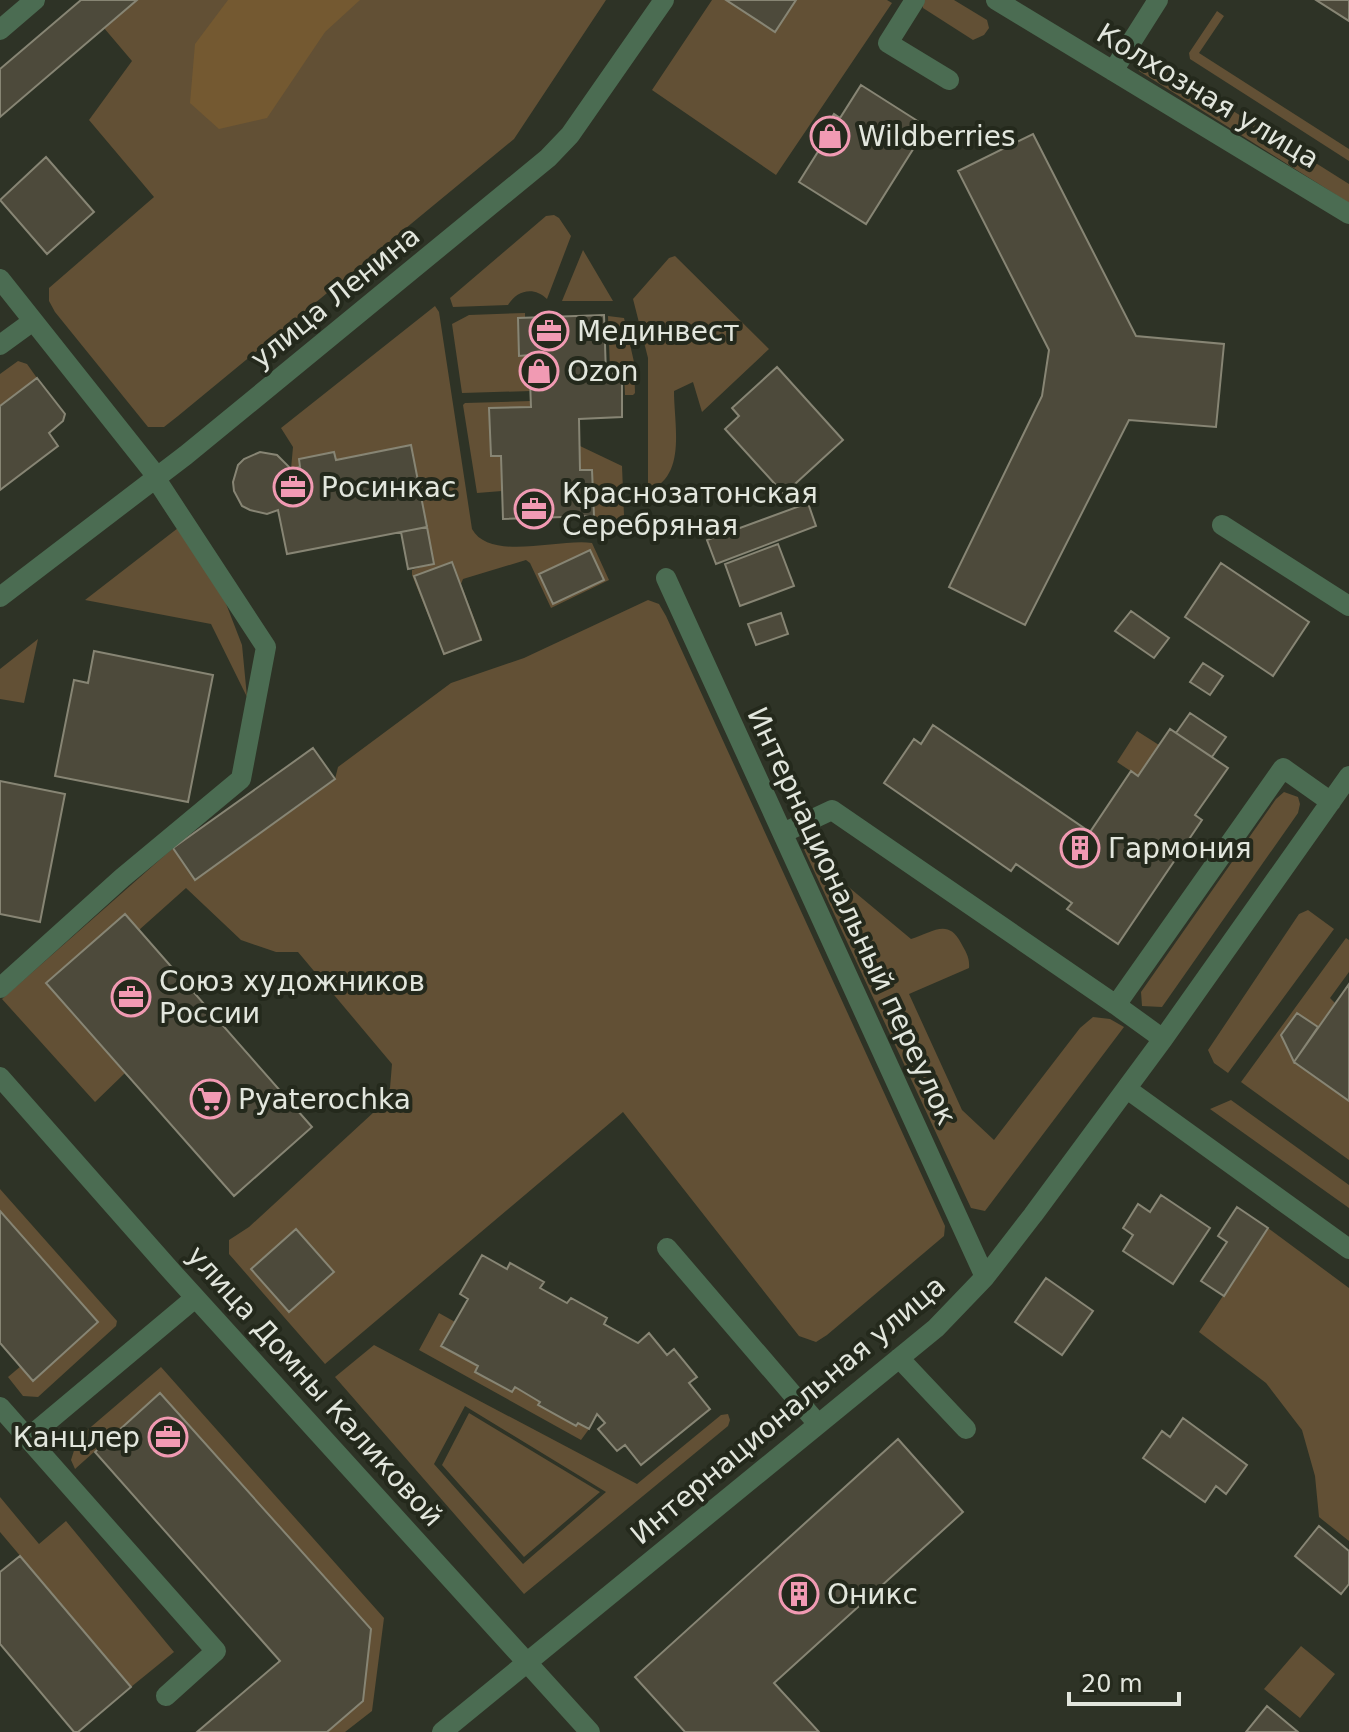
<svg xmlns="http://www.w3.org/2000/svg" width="1349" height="1732" font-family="'DejaVu Sans',sans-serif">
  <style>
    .green { fill: #625035; fill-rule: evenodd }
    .forest { fill: #745931 }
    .building { fill: #4d4a3b; stroke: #878574; stroke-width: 2 }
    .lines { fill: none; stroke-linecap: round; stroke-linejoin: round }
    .minor { stroke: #4b6c52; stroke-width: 20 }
    .labels { text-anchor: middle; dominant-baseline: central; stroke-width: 8; stroke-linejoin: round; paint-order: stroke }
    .street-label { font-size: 28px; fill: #e2e6dd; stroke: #24291c }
    .poi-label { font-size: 28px; fill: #e2e6dd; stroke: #24291c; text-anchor: start }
  </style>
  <rect width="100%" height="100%" fill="#2e3326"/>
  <!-- green -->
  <path class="green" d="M137 0H606L514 139 178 416 164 427H148L55 312 49 301V288L154 197 89 120 132 61 104 28Z
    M712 0H887L892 3 776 175 652 90Z
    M922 0H954L987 20 989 28 984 35 973 40 923 8Z
    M1217 11 1224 16 1199 53 1349 149V161L1190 59 1189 53Z
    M1138 51 1349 184V203L1139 71 1136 59Z
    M554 215 559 218 571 236 547 299C534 286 517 290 508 305L453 307 450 298 546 216Z
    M583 250 613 301H562Z
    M675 256 769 349 702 412 693 382 674 391C674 426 687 476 648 491V358L633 299 669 258Z
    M435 306 439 312 472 529C490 562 560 538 592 543L609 580 551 608 530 563 526 560 463 579 461 584 482 639 444 655 412 575V570L434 563 411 446 336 460 299 459 300 467 291 469 293 447 281 428Z
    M525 313V318L518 319 519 355H529L531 391 462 393 452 324 469 315Z
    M608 316 624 318 634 362 635 393 633 395H625L624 371H610Z
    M18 361 27 364 37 378 0 406V374Z
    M531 401V407L489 409 491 456H501L502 491 477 493 463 405 465 403Z
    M580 446 622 466 624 515 620 531 593 533 592 470H580Z
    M178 528 225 601 242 645 247 697 211 624 85 600Z
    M648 600 659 604 666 616 945 1226 944 1236 827 1335 816 1342 799 1336 623 1112 325 1364 229 1254V1240L249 1227 374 1112 390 1088 392 1064 298 952H276L241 940 186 888 139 930 126 915 47 983 125 1073 95 1102 2 999 173 848 196 879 335 779 338 767 451 683 524 658Z
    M38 639 24 703 0 699V669Z
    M1137 731 1159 745 1138 776 1117 762Z
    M1284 792 1298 797 1300 804 1298 813 1162 1007 1142 1006 1141 992 1276 799Z
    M808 842 817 843 822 854 821 864 911 939C933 932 948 918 961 943 966 952 970 958 969 968L909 994 962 1110 994 1140 1080 1028 1093 1017 1110 1019 1124 1027 985 1211 971 1208 801 843Z
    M1308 910 1334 929 1228 1073 1214 1063 1208 1050 1299 914Z
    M1346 938 1349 940V972L1330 998 1335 1003 1318 1027 1297 1013 1281 1035 1294 1062 1349 1101V1160L1241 1082Z
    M1231 1100 1349 1185V1208L1210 1109Z
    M0 1189 117 1321 116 1326 38 1397 23 1396 8 1377 21 1366 34 1381 98 1322 0 1211Z
    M1268 1228 1349 1288V1541L1319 1517 1315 1476 1302 1430 1266 1383 1199 1332Z
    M439 1313 455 1322 442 1346 478 1366 475 1372 511 1392 515 1387 540 1402 539 1405 575 1426 578 1423 589 1429 581 1440 419 1350Z
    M374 1345 637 1484 721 1415 728 1414 730 1420 728 1426 524 1594 335 1377ZM465 1406 606 1492 523 1564 434 1464Z
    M161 1367 384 1618 372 1711 345 1732H327L363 1701 371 1629 160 1393 75 1469 71 1460 78 1438Z
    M469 1413 600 1492 524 1557 442 1465Z
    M0 1497 39 1544 66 1521 174 1652 131 1687 0 1532Z
    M1301 1646 1335 1674 1300 1718 1264 1689Z"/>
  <!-- forest -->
  <path class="forest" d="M228 0H360L325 32 267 118 219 129 190 103 195 44Z"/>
  <!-- building -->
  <path class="building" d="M81 0H137L0 117V69Z
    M726 0H796L775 32Z
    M1316 0H1349V21Z
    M861 85 927 127 866 224 799 182 819 150 814 147 834 114 840 118Z
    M1033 134 1136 336 1224 344 1216 427 1129 420 1025 625 949 587 1042 396 1049 350 958 171Z
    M46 157 94 212 47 254 0 200Z
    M604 315 606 374 622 373V417L579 419 580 470H592L594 516 503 519 501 456H491L489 408 531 407 529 355 519 356 518 318Z
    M777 367 843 440 784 494 725 429 739 416 732 408Z
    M37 378 65 414 63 421 49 433 58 446 0 490V406Z
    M411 445 427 527 287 554 278 510 267 514 250 510 242 506 234 491 233 482 238 465 244 459 260 452 277 455 291 469 300 467 299 459 334 452 336 460Z
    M808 503 816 526 716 564 707 540Z
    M427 527 434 564 408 569 401 532Z
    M778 544 794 586 740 606 725 564Z
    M590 550 604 580 553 604 539 574Z
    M452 562 481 640 444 654 414 576Z
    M1221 563 1309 622 1273 676 1185 617Z
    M1131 611 1169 638 1154 658 1115 631Z
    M781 613 788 634 756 645 748 624Z
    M94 651 213 675 188 802 55 776 74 680 88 683Z
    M1203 663 1223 676 1210 695 1190 682Z
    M1190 713 1226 737 1212 757 1176 733Z
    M933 725 1090 832 1131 771 1138 776 1170 729 1228 768 1195 815 1202 820 1118 944 1067 909 1072 903 1016 864 1011 871 884 783 914 739 921 744Z
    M313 748 335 779 195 880 173 848Z
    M0 781 65 794 40 922 0 914Z
    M125 914 312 1127 234 1196 46 983Z
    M1349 984V1101L1294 1062Z
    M1297 1013 1318 1027 1294 1062 1281 1035Z
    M1161 1195 1210 1228 1173 1284 1123 1251 1133 1235 1123 1228 1138 1204 1150 1212Z
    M1237 1207 1268 1228 1224 1296 1201 1281 1227 1242 1218 1236Z
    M0 1211 98 1322 33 1381 0 1343Z
    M296 1229 334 1272 289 1312 251 1269Z
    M482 1255 507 1269 510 1263 544 1282 540 1288 567 1303 571 1298 607 1318 604 1324 638 1343 649 1333 667 1355 674 1349 697 1377 689 1383 710 1409 641 1465 625 1445 617 1451 598 1429 605 1423 597 1414 589 1429 578 1423 576 1426 538 1405 540 1402 515 1387 512 1392 475 1372 478 1366 441 1346 468 1299 460 1294Z
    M1046 1278 1093 1311 1062 1355 1015 1322Z
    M160 1393 371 1629 363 1701 327 1732H197L280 1661 95 1452Z
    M1183 1418 1247 1465 1226 1494 1216 1486 1205 1502 1143 1458 1162 1431 1170 1437Z
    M898 1439 963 1512 774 1683 819 1732H685L635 1677Z
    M1319 1526 1349 1551V1584L1341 1594 1295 1556Z
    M20 1556 131 1687 78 1732H74L0 1644V1572Z
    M1267 1706 1298 1732H1246Z"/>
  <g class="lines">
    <!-- minor -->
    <path class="minor" d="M915 0 888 43 949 80
      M996 0 1349 214
      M0 30 35 0
      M1113 71 1158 0
      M0 279 158 478
      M0 345 33 321
      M1222 525 1349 606
      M666 578 985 1277
      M0 597 186 455 548 158 570 135 664 0
      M783 833 832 810 1116 1005
      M0 988 122 878 241 779 266 647 156 479
      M1163 1039 1116 1005 1283 768 1331 802
      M0 1077 173 1273 590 1732
      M1127 1089 1349 1249
      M667 1248 818 1424
      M899 1358 966 1429
      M0 1407 216 1651 166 1696
      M28 1438 195 1298
      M442 1732 936 1328 985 1277 1033 1215 1163 1039 1349 776"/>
  </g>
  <!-- icons -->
  <defs>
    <g id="shop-ring" transform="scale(2)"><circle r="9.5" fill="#24291c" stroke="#f19ab3" stroke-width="1.5"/><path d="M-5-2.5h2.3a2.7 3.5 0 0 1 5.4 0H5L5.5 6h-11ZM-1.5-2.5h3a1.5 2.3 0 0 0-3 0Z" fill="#f19ab3"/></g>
    <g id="office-ring" transform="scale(2)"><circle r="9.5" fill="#24291c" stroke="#f19ab3" stroke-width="1.5"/><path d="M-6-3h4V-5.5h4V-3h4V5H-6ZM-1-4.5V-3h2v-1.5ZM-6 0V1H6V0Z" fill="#f19ab3"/></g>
    <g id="building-ring" transform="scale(2)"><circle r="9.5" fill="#24291c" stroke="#f19ab3" stroke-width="1.5"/><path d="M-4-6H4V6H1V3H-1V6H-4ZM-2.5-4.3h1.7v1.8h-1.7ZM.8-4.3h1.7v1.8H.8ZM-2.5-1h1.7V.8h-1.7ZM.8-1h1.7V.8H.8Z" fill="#f19ab3"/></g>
    <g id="supermarket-ring" transform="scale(2)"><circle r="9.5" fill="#24291c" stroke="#f19ab3" stroke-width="1.5"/><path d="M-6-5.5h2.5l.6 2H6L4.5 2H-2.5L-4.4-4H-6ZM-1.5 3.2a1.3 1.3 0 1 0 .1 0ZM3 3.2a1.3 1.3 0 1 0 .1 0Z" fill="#f19ab3"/></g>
  </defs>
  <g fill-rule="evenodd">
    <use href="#shop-ring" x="830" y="136"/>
    <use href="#office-ring" x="549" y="331"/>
    <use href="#shop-ring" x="539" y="371"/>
    <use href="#office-ring" x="293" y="487"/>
    <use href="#office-ring" x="534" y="509"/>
    <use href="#building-ring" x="1080" y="848"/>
    <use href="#office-ring" x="131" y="997"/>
    <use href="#supermarket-ring" x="210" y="1099"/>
    <use href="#office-ring" x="168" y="1437"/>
    <use href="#building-ring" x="799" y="1594"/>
  </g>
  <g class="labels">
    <!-- street labels -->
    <g class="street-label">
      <text transform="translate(1208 96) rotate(31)">Колхозная улица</text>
      <text transform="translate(335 297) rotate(-39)">улица Ленина</text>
      <text transform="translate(852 916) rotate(65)">Интернациональный переулок</text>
      <text transform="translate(315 1386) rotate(48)">улица Домны Каликовой</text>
      <text transform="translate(788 1410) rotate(-40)">Интернациональная улица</text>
    </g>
    <!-- poi labels -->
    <g class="poi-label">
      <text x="858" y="136">Wildberries</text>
      <text x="577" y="331">Мединвест</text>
      <text x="567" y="371">Ozon</text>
      <text x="321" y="487">Росинкас</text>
      <text x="562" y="493">Краснозатонская<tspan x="562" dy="32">Серебряная</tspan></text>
      <text x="1108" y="848">Гармония</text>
      <text x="159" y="981">Союз художников<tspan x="159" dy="32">России</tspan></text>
      <text x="238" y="1099">Pyaterochka</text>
      <text x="140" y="1437" text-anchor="end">Канцлер</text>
      <text x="827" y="1594">Оникс</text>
    </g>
  </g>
  <!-- scale -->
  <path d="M1069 1692v12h110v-12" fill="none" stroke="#e2e6dd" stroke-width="4"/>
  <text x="1081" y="1692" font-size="24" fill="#e2e6dd" stroke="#24291c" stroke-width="6" paint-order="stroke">20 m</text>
</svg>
